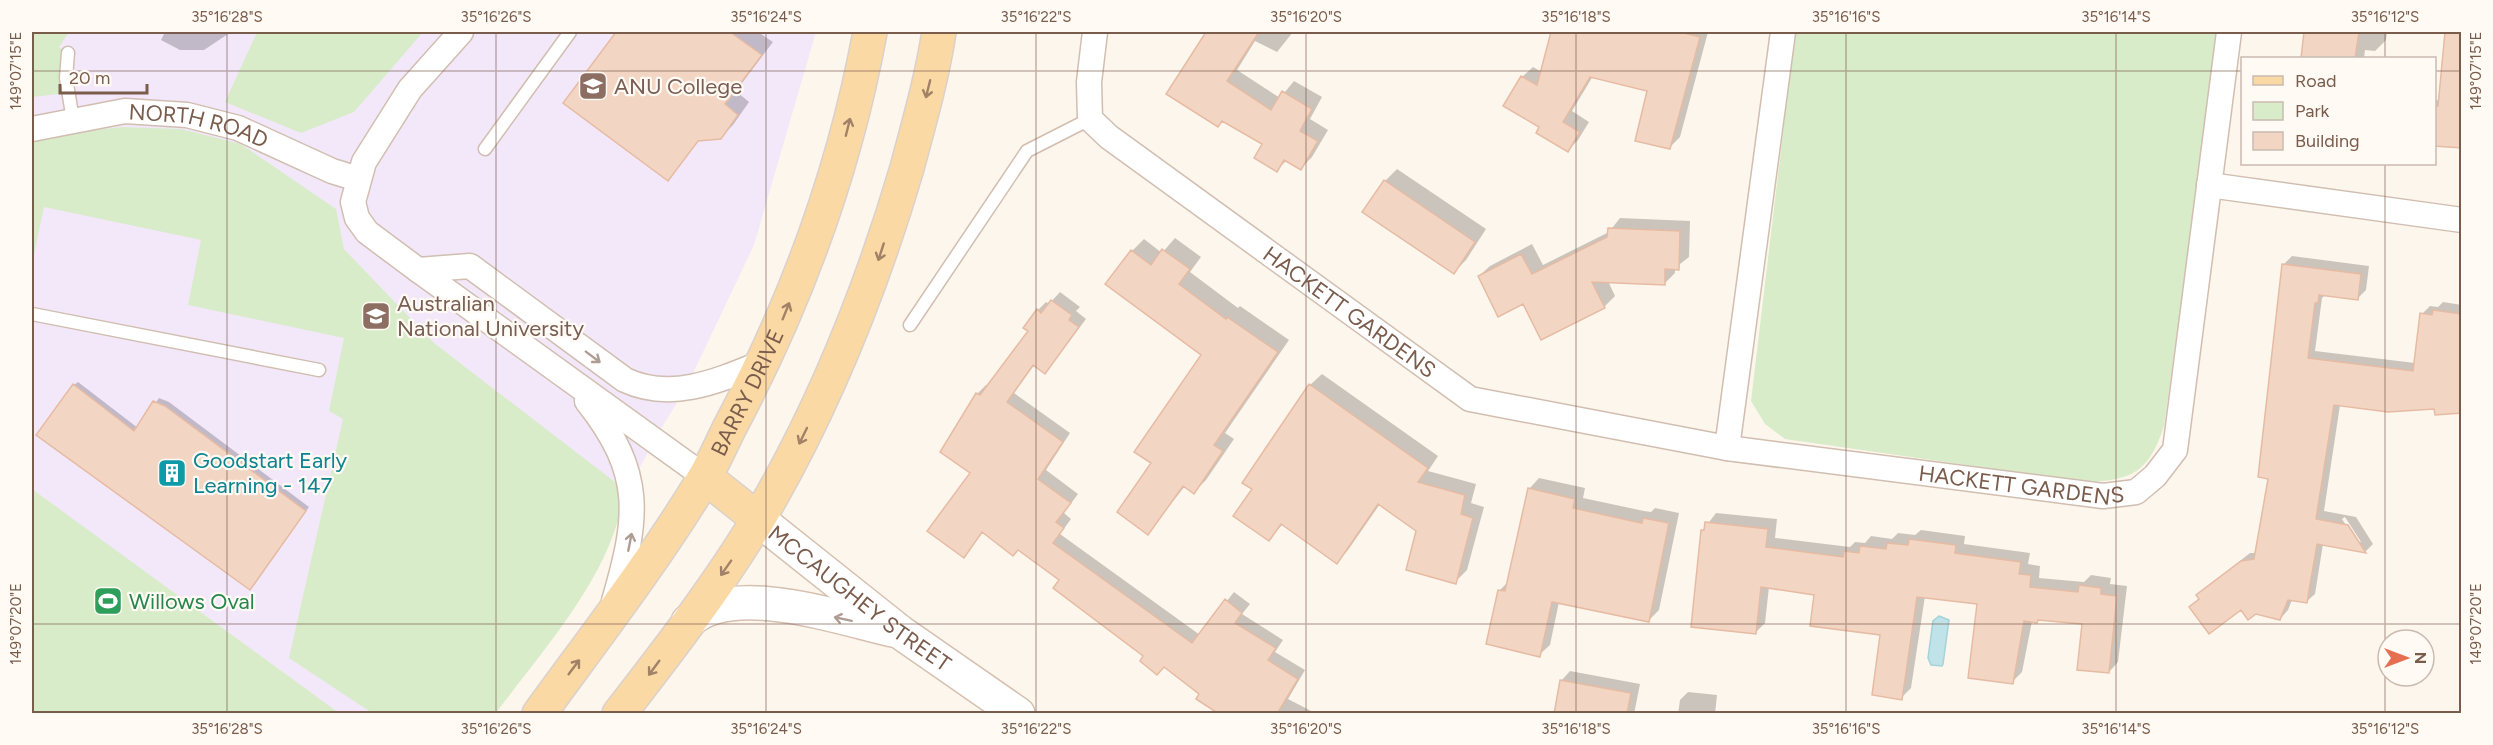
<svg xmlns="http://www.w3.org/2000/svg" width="2493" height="745" font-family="Figtree,sans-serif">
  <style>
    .education { fill: #f3e8fa }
    .green { fill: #d8ecc9 }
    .water { fill: #bfe3e8; stroke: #a5d3da; stroke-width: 1.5 }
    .shadow { fill: #0003; fill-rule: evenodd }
    .building { fill: #f3d5c3; stroke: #e6bba3; stroke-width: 1.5 }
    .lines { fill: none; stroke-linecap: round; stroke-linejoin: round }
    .lane-casing { stroke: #d1beb0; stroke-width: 15 }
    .street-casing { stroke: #d1beb0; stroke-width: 27 }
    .secondary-casing { stroke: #d6c0b0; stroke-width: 36 }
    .primary-casing { stroke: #dad1cd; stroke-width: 36 }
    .lane { stroke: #fff; stroke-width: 12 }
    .street { stroke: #fff; stroke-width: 24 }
    .secondary { stroke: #fff; stroke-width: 33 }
    .primary { stroke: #fbd9a5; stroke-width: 33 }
    .oneway { stroke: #a18267 }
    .oneway2 { stroke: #af9d94 }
    .ticks { fill: none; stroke: #7a5c4d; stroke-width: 1.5; stroke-opacity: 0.45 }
    .labels { text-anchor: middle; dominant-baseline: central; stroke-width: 4.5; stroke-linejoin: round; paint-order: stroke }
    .education-label { font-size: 22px; fill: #785e54; stroke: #fffaf3; text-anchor: start }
    .street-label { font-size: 22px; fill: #7a5c4d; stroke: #fffaf3 }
    .culture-label { font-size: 22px; fill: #0d838f; stroke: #fffaf3; text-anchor: start }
    .leisure-label { font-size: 22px; fill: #27864d; stroke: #fffaf3; text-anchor: start }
    .neatline { fill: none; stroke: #7a5c4d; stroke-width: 2 }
    .ticks-label { font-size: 15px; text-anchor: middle; fill: #7a5c4d }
  </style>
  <rect width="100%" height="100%" fill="#fdf6ec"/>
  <!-- education -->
  <path class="education" d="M32 32H816L754 245 686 388 662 427 617 509 463 713H32Z"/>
  <!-- green -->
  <path class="green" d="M32 32H69L59 47 68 53V93L32 97Z
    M257 32H423L354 112 301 133 225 102Z
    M1795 32H2219L2164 426C2149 472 2132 481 2084 482L1785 439 1765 424 1751 401Z
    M121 127 181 129 241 144 336 209 344 249 434 343 624 489C617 569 542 651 496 713H372L289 658 343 419 329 411 344 338 188 305 201 240 44 207 32 264V142L64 134Z
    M32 489 339 713H32Z"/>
  <!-- water -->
  <path class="water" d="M1939 616 1949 620 1943 664 1942 666 1931 665 1928 658 1933 621Z"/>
  <!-- shadow -->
  <path class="shadow" d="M165 32H231L204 50H180L161 40Z
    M617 32H758L773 42 736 91 749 102 733 125 720 138 700 139 668 179 565 103Z
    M1208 32H1293L1277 52 1255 41 1237 70 1280 98 1294 81 1322 97 1310 119 1328 130 1312 157 1301 168 1287 160 1277 170 1264 143 1223 120 1218 126Z
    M1552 32H1708L1680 137 1670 147 1649 90 1593 76 1572 111 1589 122 1578 140 1568 150 1541 127 1522 77 1533 67 1542 72Z
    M2306 32H2387L2386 40 2375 51 2365 50 2364 58H2302Z
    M2449 32H2462V146L2434 144V103L2440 98 2446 35Z
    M1397 169 1486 229 1466 260 1454 272 1385 181Z
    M1620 218 1690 221 1689 257 1675 268V273L1664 284 1608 281 1615 296 1604 307 1524 302 1479 276 1490 266 1532 244 1543 265 1609 232Z
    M1175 238 1201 257 1190 272 1238 308 1240 306 1289 340 1225 433 1234 439 1206 480 1194 492 1185 486 1148 533 1153 463 1203 355 1132 251 1144 239 1162 253Z
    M2292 256 2369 266 2366 290 2358 298 2326 294 2322 298 2315 351 2415 363 2422 314 2430 306 2438 307 2443 302 2462 305V411L2435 407 2340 405 2324 511 2356 517 2373 544 2366 551 2323 544 2315 594 2306 602 2292 600 2288 610 2280 619 2201 598 2207 587 2250 553H2257L2269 478 2283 265ZM2345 517 2361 542H2357L2342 519Z
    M1060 292 1080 307 1076 311 1086 319 1053 363 1045 372 1035 364 1014 393 1070 433 1046 470 1078 494 1064 513 1071 519 1060 534 1200 635 1234 592 1250 604 1242 614 1283 640 1275 652 1305 670 1288 699 1317 714H1222L1165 666 1145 656 1061 580 1018 548 984 531 964 556 973 473 942 452 977 394 986 385 988 387 1030 331 1038 310 1046 302 1049 304Z
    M1322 374 1438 456 1428 471 1476 484 1471 503 1484 507 1467 570 1455 582 1418 530 1380 504 1348 550 1337 562 1283 524 1269 539 1254 489 1310 385Z
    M78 382 138 428 159 398 169 402 309 507 254 585 74 385Z
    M1539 478 1585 488 1583 498 1644 511 1651 512 1655 508 1679 513 1659 610 1649 620 1559 602 1550 645 1539 655 1500 590 1508 582 1529 489Z
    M1716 513 1777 519 1775 538 1850 547 1855 542 1865 543 1871 536 1892 539 1898 533 1915 535 1921 530 1965 536 1964 544 2030 553 2028 564 2040 566 2039 578 2084 582 2091 575 2111 578 2110 584 2127 586 2118 662 2109 672 2084 623 2040 618 2032 621 2022 672 2012 682 1979 603 1925 596 1911 688 1901 698 1881 633 1815 594 1769 587 1765 623 1755 633 1703 530Z
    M1570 671 1640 684 1634 714H1555L1561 681Z
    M1688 692 1717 695 1715 714H1678L1680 700Z"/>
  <!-- building -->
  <path class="building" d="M616 32H730L762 55 725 104 738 115 721 139 698 141 668 181 563 103Z
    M1206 32H1259L1227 81 1271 110 1282 91 1312 109 1300 131 1318 141 1301 170 1284 160 1277 172 1254 158 1262 144 1222 121 1218 127 1166 94Z
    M1551 32H1680L1700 37 1670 149 1635 141 1647 91 1590 77 1563 122 1580 132 1568 152 1536 133 1539 127 1503 106 1521 76 1537 85Z
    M2304 32H2359L2355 58H2301Z
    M2445 32H2462V148L2434 146V105L2438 106Z
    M1384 180 1475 242 1454 274 1362 212Z
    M1608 228 1680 231 1679 270 1665 269V285L1592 282 1605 308 1541 340 1523 304 1498 317 1478 276 1521 254 1532 274 1607 237Z
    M1162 249 1190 269 1179 284 1226 319 1227 317 1278 352 1214 445 1223 451 1194 494 1183 486 1148 535 1117 512 1151 463 1134 452 1201 355 1105 284 1131 250 1151 265Z
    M2282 264 2361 274 2358 300 2319 295 2318 303H2315L2308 358 2413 371 2420 313 2432 315 2433 310 2462 314V413L2435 415 2434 409 2388 412 2334 405 2316 519 2348 525 2366 553 2317 544 2307 603 2288 600 2280 620 2256 614 2248 620 2241 610 2209 634 2189 607 2199 599 2196 595 2241 561 2254 559 2268 479 2258 477Z
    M1051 300 1072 315 1069 320 1079 327 1045 374 1033 365 1007 402 1063 442 1038 479 1071 503 1056 522 1064 528 1053 543 1192 643 1225 599 1242 613 1235 623 1276 648 1268 660 1298 679 1277 714H1219L1196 699 1199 694 1164 667 1157 675 1140 661 1143 656 1053 588 1059 580 1018 550 1013 556 982 532 964 558 927 531 970 473 940 452 976 393 980 395 1028 331 1023 328 1037 309 1041 313Z
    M73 384 134 431 153 401 165 406 306 511 250 590 36 435Z
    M1309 384 1428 468 1418 482 1465 495 1461 514 1473 518 1456 584 1406 570 1416 531 1378 504 1337 564 1281 524 1269 541 1233 516 1252 489 1242 483Z
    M1528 488 1575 499 1573 508 1632 521 1642 523 1643 518 1669 523 1649 622 1552 602 1540 657 1486 644 1498 590 1505 591Z
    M1705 522 1768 529 1766 547 1843 557 1844 551 1859 553 1860 546 1886 549 1887 543 1908 545 1909 539 1956 545 1955 553 2021 562 2019 574 2031 575 2030 587 2078 592 2079 585 2101 588V594L2117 596 2109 673 2077 670 2082 624 2038 620 2037 623 2024 621 2013 684 1968 678 1977 604 1917 597 1902 700 1872 695 1880 635 1810 626 1814 595 1761 587 1756 634 1691 627 1701 530H1704Z
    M1560 680 1631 693 1627 714H1554Z"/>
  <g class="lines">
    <!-- lane casing -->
    <g class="lane-casing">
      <path id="lane" d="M68 53 66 78 73 120
        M485 149 570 32
        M32 314 319 370
        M910 325 1027 151 1090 119"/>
    </g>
    <!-- street casing -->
    <g class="street-casing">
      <g id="street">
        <path d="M461 32 410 89 364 162 353 202 357 218 367 232 418 270 705 477"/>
        <path id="s1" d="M1095 32 1089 82 1090 119 1109 137 1470 399 1727 448 2103 496 2136 492 2155 476 2175 450 2229 32"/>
        <path id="s2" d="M32 129 125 111 187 115 238 128 332 171 358 179"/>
        <path d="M2209 185 2462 220"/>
        <path d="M418 270 470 266 625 380C672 402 720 380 764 362"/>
        <path d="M587 401C645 474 638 518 614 601"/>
        <path d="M1727 448 1783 32"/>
      </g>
    </g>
    <!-- secondary casing -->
    <g class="secondary-casing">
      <g id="secondary">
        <path id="s3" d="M758 519 900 632 1018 714"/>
        <path d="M688 622C731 580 839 618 892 630"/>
      </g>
    </g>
    <!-- primary casing -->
    <g class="primary-casing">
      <g id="primary">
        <path d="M705 477 758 519"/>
        <path id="s4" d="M539 714C595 637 654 561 703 480 714 462 722 442 732 423 797 300 845 169 870 32"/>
        <path d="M619 714C668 651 718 586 759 518 824 408 871 290 907 168 919 123 932 78 939 32"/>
      </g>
    </g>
    <!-- lane -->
    <use href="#lane" class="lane"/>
    <!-- street -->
    <use href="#street" class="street"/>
    <!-- secondary -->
    <use href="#secondary" class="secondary"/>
    <!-- primary -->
    <use href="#primary" class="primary"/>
  </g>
  <!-- one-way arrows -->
  <defs><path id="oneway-shaft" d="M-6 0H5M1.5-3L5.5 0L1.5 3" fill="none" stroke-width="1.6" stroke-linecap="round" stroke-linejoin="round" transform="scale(1.5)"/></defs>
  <g class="oneway">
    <use href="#oneway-shaft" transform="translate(928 89) rotate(104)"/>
    <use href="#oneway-shaft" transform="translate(848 127) rotate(-76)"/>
    <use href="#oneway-shaft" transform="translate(881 252) rotate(108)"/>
    <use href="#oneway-shaft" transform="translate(786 311) rotate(-68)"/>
    <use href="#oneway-shaft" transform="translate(803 436) rotate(116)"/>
    <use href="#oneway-shaft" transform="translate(726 568) rotate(125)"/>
    <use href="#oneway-shaft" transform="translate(574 667) rotate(-53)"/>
    <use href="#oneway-shaft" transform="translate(654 668) rotate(126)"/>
  </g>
  <g class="oneway2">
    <use href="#oneway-shaft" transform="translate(593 357) rotate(37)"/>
    <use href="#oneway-shaft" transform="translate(630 542) rotate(-79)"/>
    <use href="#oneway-shaft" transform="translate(843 619) rotate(-168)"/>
  </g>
  <!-- ticks -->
  <path class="ticks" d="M227 32V714M496 32V714M766 32V714M1036 32V714M1306 32V714M1576 32V714M1846 32V714M2116 32V714M2385 32V58M32 71H2242M2434 71H2462M2385 164V714M32 624H2462"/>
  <!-- icons -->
  <defs>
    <g id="university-square" transform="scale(1.5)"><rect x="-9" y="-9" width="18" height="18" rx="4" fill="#8d6e63" stroke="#fffaf3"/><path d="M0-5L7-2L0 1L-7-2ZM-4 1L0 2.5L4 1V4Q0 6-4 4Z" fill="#fff"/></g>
    <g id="building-square" transform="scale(1.5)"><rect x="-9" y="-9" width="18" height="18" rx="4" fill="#0f9aa8" stroke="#fffaf3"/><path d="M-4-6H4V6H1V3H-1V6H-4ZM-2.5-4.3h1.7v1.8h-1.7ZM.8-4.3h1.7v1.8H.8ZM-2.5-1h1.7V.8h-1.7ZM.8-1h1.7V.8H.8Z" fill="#fff"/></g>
    <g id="stadium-square" transform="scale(1.5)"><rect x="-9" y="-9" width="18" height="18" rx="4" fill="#2e9e5b" stroke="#fffaf3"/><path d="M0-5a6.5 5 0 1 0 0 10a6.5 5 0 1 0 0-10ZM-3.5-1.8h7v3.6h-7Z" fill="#fff"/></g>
  </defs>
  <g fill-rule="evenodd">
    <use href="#university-square" x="593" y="86"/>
    <use href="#university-square" x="376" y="316"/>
    <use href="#building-square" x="172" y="473"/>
    <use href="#stadium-square" x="108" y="601"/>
  </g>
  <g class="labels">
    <!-- education labels -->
    <g class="education-label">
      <text x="614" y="86">ANU College</text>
      <text x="397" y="303">Australian<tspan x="397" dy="25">National University</tspan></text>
    </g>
    <!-- street labels -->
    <g class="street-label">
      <text stroke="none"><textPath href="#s2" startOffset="170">NORTH ROAD</textPath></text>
      <text stroke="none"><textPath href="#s1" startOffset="411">HACKETT GARDENS</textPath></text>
      <text stroke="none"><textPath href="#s4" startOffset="384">BARRY DRIVE</textPath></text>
      <text stroke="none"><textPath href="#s1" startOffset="1118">HACKETT GARDENS</textPath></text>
      <text stroke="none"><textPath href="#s3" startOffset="129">MCCAUGHEY STREET</textPath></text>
    </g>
    <!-- culture labels -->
    <g class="culture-label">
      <text x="193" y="460">Goodstart Early<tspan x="193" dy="25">Learning - 147</tspan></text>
    </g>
    <!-- leisure labels -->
    <g class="leisure-label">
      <text x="129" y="601">Willows Oval</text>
    </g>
  </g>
  <!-- border -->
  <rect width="2493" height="745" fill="none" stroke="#fffaf3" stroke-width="66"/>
  <!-- legend -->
  <rect x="2241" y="57" width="195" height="108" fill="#fffaf3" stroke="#cabbb1" stroke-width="1.5"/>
  <rect x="2253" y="76" width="30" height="9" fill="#fbd9a5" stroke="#cabbb1" stroke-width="1.5"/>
  <text x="2295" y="87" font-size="18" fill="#7a5c4d">Road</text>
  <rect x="2253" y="102" width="30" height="18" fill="#d8ecc9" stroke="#cabbb1" stroke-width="1.5"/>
  <text x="2295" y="117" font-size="18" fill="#7a5c4d">Park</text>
  <rect x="2253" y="132" width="30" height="18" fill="#f3d5c3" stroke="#cabbb1" stroke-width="1.5"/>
  <text x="2295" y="147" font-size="18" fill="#7a5c4d">Building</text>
  <!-- north arrow -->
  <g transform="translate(2406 658) rotate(90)"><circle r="28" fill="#fffaf3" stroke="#cabbb1" stroke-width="1.5"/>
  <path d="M0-4.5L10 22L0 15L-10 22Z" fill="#e76f51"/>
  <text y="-9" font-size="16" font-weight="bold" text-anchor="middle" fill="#7a5c4d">N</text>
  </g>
  <!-- scale -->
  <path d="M60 84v9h87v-9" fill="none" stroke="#7a5c4d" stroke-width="3"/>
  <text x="69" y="84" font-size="18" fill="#7a5c4d" stroke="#fffaf3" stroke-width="4.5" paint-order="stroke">20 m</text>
  <rect x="33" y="33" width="2427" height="679" class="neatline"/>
  <g class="ticks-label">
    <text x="227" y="22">35°16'28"S</text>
    <text x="496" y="22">35°16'26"S</text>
    <text x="766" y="22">35°16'24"S</text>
    <text x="1036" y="22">35°16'22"S</text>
    <text x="1306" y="22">35°16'20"S</text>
    <text x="1576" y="22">35°16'18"S</text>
    <text x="1846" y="22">35°16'16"S</text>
    <text x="2116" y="22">35°16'14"S</text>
    <text x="2385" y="22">35°16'12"S</text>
    <text transform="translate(2476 71) rotate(-90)" y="5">149°07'15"E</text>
    <text transform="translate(16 71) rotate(-90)" y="5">149°07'15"E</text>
    <text transform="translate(2476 624) rotate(-90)" y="5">149°07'20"E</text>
    <text transform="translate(16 624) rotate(-90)" y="5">149°07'20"E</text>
    <text x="227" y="734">35°16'28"S</text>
    <text x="496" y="734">35°16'26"S</text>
    <text x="766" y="734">35°16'24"S</text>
    <text x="1036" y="734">35°16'22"S</text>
    <text x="1306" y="734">35°16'20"S</text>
    <text x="1576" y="734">35°16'18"S</text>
    <text x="1846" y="734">35°16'16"S</text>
    <text x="2116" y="734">35°16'14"S</text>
    <text x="2385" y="734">35°16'12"S</text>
  </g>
</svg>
